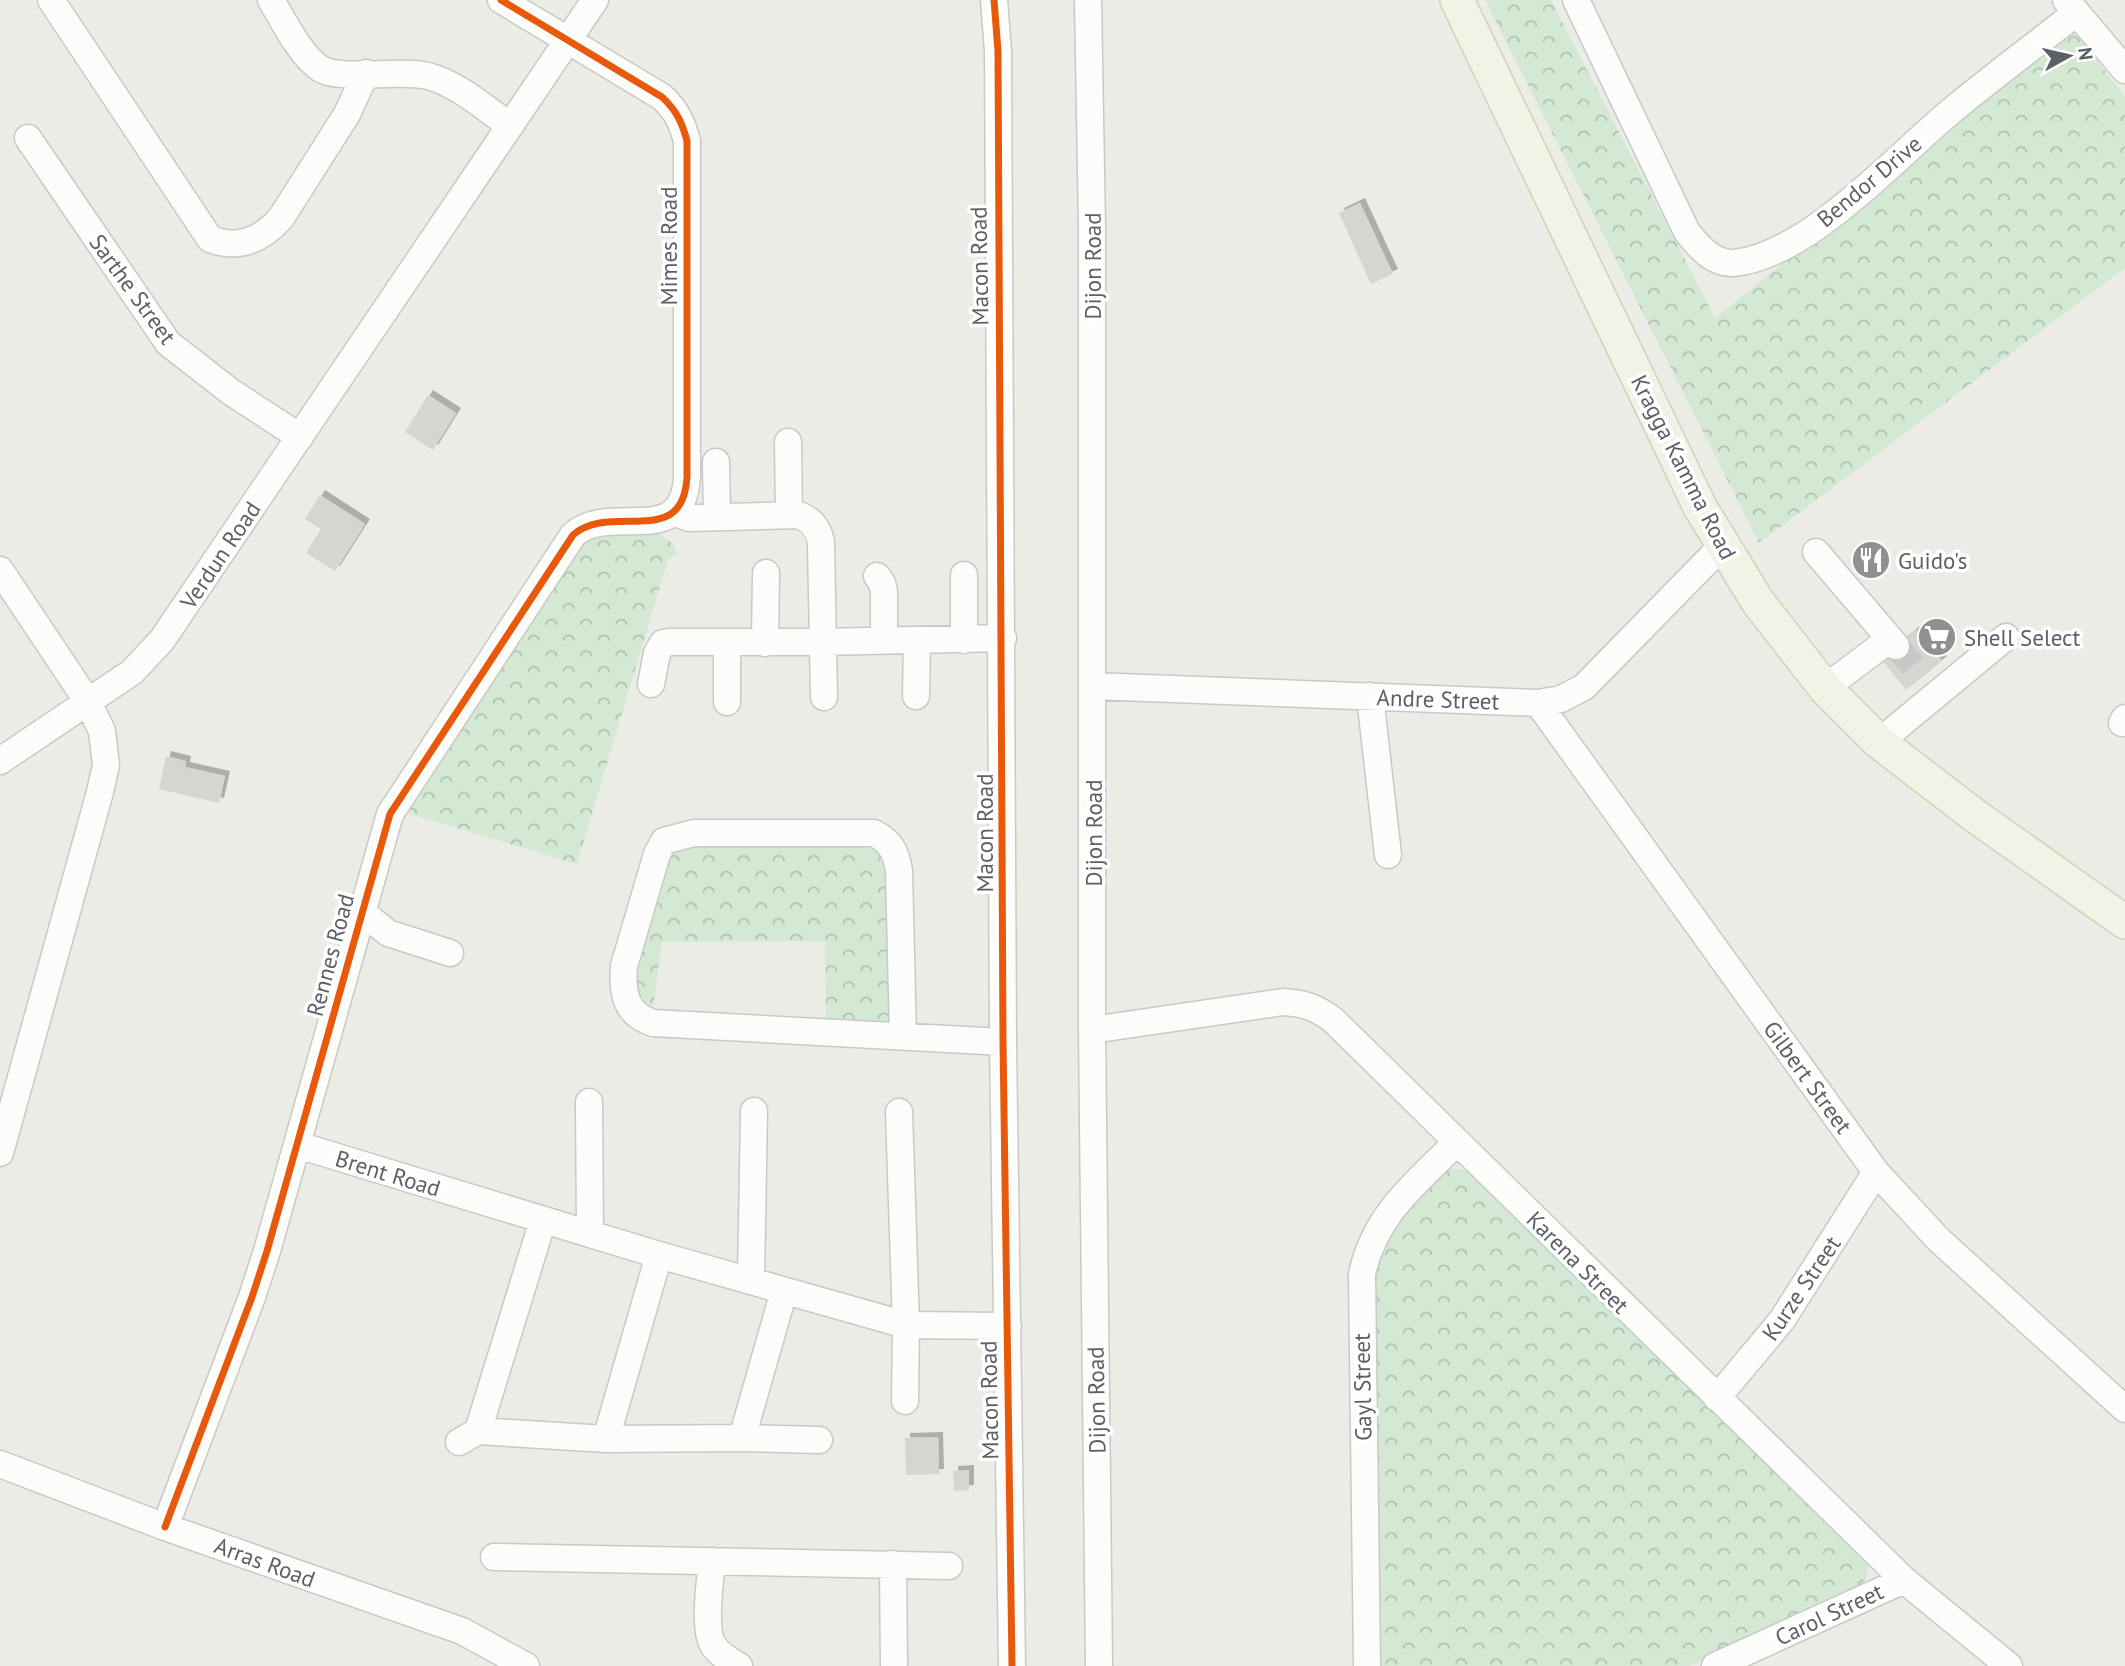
<svg xmlns="http://www.w3.org/2000/svg" width="2125" height="1666" font-family="'PT Sans',sans-serif">
  <style>
    .forest { fill: url(#forest-crowns) }
    .building { fill: #d6d5d2; filter: url(#shadow) }
    .lines { fill: none; stroke-linecap: round; stroke-linejoin: round }
    .minor-tunnel { stroke: #c8c9c6; stroke-width: 26; stroke-dasharray: 26 13; stroke-linecap: butt }
    .minor-casing { stroke: #c8c9c7; stroke-width: 29 }
    .major-casing { stroke: #d4d0b4; stroke-width: 36 }
    .minor { stroke: #fcfcfb; stroke-width: 26 }
    .major { stroke: #f3f2e7; stroke-width: 33 }
    .cycleway-casing { stroke: #fff; stroke-width: 11 }
    .cycleway { stroke: #e8590c; stroke-width: 7 }
    .labels { text-anchor: middle; dominant-baseline: central; stroke-width: 7; stroke-linejoin: round; paint-order: stroke }
    .street-label { font-size: 23px; fill: #5c5f65; stroke: #fff }
    .poi-label { font-size: 23px; fill: #5c5f65; stroke: #fff; text-anchor: start }
  </style>
  <defs>
    <pattern id="forest-crowns" width="20" height="18" patternUnits="userSpaceOnUse" patternTransform="scale(1.75)"><rect width="20" height="18" fill="#d4e9d4"/><path d="M2 6a3 3 0 1 1 6 0M12 15a3 3 0 1 1 6 0" fill="none" stroke="#afc0b0"/></pattern>
    <filter id="shadow"><feDropShadow dx="5" dy="-5" stdDeviation="0" flood-color="#0004"/></filter>
  </defs>
  <rect width="100%" height="100%" fill="#ecece7"/>
  <!-- forest -->
  <path class="forest" d="M1485 0H1551L1715 318 2074 30 2125 97V268L1759 543Z
    M598 532H658L674 545 677 554 668 560 577 864 403 812 574 552Z
    M687 841 854 844C871 847 880 852 892 865L893 1024H826L825 941 662 942 653 1010 641 1006 633 963 660 860Z
    M1451 1168 1469 1170 1867 1560C1871 1577 1862 1586 1850 1596L1689 1666H1375L1373 1437 1375 1264 1398 1217 1441 1173Z"/>
  <!-- building -->
  <path class="building" d="M1360 203 1393 274 1371 284 1339 213Z
    M428 395 456 413 433 450 405 432Z
    M320 495 365 524 335 571 306 553 321 529 305 519Z
    M1916 630 1942 661 1906 690 1881 659Z
    M166 756 186 761 185 767 225 776 219 803 159 789Z
    M938 1437 939 1474 906 1475 905 1438Z
    M969 1470V1490L954 1491 953 1471Z"/>
  <g class="lines">
    <!-- minor-tunnel -->
    <path class="minor-tunnel" d="M1896 646 1922 676"/>
    <!-- minor casing -->
    <g class="minor-casing">
      <path id="minor" d="M51 0 210 239C239 250 261 240 281 218L347 114 366 73
        M271 0C283 20 301 57 321 69 342 81 399 69 428 76 458 84 485 108 510 126
        M994 0 998 51 1003 1042 1012 1666
        M1088 0 1092 228V1030L1099 1666
        M1576 0 1687 232C1699 247 1713 264 1734 263 1807 256 1895 158 1950 112 1991 78 2034 46 2076 13
        M2066 0 2125 70
        M28 138 168 343 231 392 300 437
        M788 442 789 515
        M716 462 717 517
        M677 510 681 515 689 518 799 515C812 520 819 529 821 543L824 697
        M1816 552 1896 646
        M0 570 88 702 102 731 106 765 100 792 0 1153
        M964 575V640
        M877 576 882 583 884 591V641
        M727 642V702
        M765 643 766 573
        M651 684 657 653 663 643 669 642H822L1003 638
        M1093 686 1538 703 1561 699 1584 687 1722 546
        M1825 688 1890 639
        M916 696 917 640
        M1370 696 1388 855
        M1538 703 1876 1172 1939 1240 2125 1409
        M2122 723 2125 718
        M1879 742 2006 637
        M0 761 132 672 162 640 595 0
        M362 912 388 933 450 953
        M1092 1030 1283 1002C1303 1003 1316 1007 1333 1020L1904 1580 2009 1666
        M903 1036 899 871C896 852 891 842 874 833H694L664 841 657 854 624 966C622 993 625 1014 653 1023L1003 1042
        M589 1102 590 1234
        M899 1112 906 1325 905 1401
        M298 1145 659 1255 906 1325 1008 1326
        M751 1281 754 1111
        M1717 1398 1782 1320 1876 1172
        M478 1431 543 1220
        M742 1438 784 1291
        M606 1439 659 1255
        M459 1442 478 1431 606 1439 742 1438 819 1440
        M0 1464 165 1527 462 1631 526 1666
        M165 1527 252 1297 267 1251 390 814 573 535C611 501 683 551 687 477V141C682 122 676 110 662 97L501 0
        M494 1557 949 1566
        M712 1561C710 1582 703 1628 713 1645 719 1654 730 1661 739 1666
        M893 1564 894 1666
        M1367 1666 1362 1274C1375 1214 1416 1183 1457 1142
        M1715 1666 1904 1580"/>
    </g>
    <!-- major casing -->
    <g class="major-casing">
      <path id="major" d="M1457 0 1700 507 1758 602 1825 688 1879 742 1974 815 2125 922"/>
    </g>
    <!-- minor -->
    <use href="#minor" class="minor"/>
    <!-- major -->
    <use href="#major" class="major"/>
    <!-- cycleway casing -->
    <g class="cycleway-casing">
      <path id="cycleway" d="M994 0 998 51 1003 1042 1012 1666
        M165 1527 252 1297 267 1251 390 814 573 535C611 501 683 551 687 477V141C682 122 676 110 662 97L501 0"/>
    </g>
    <!-- cycleway -->
    <use href="#cycleway" class="cycleway"/>
  </g>
  <!-- icons -->
  <defs>
    <g id="restaurant-disc" transform="scale(2.0125)"><circle r="9.5" fill="#8e9092" stroke="#fff"/><path d="M-5-6h1v4h1v-4h1v4h1v-4h1v5L-1.5 .5V6h-2V.5L-5-1ZM5-6V6H3V1.5H1.5Q1.5-4 5-6Z" fill="#fff"/></g>
    <g id="supermarket-disc" transform="scale(2.0125)"><circle r="9.5" fill="#8e9092" stroke="#fff"/><path d="M-6-5.5h2.5l.6 2H6L4.5 2H-2.5L-4.4-4H-6ZM-1.5 3.2a1.3 1.3 0 1 0 .1 0ZM3 3.2a1.3 1.3 0 1 0 .1 0Z" fill="#fff"/></g>
  </defs>
  <g fill-rule="evenodd">
    <use href="#restaurant-disc" x="1871" y="560"/>
    <use href="#supermarket-disc" x="1937" y="637"/>
  </g>
  <g class="labels">
    <!-- street labels -->
    <g class="street-label">
      <text transform="translate(1869 181) rotate(-40)">Bendor Drive</text>
      <text transform="translate(668 246) rotate(-90)">Mimes Road</text>
      <text transform="translate(979 266) rotate(-91)">Macon Road</text>
      <text transform="translate(1092 266) rotate(-90)">Dijon Road</text>
      <text transform="translate(133 289) rotate(54)">Sarthe Street</text>
      <text transform="translate(1684 467) rotate(63)">Kragga Kamma Road</text>
      <text transform="translate(220 555) rotate(-56)">Verdun Road</text>
      <text transform="translate(1438 699) rotate(2)">Andre Street</text>
      <text transform="translate(984 833) rotate(-90)">Macon Road</text>
      <text transform="translate(1093 833) rotate(-90)">Dijon Road</text>
      <text transform="translate(330 955) rotate(-75)">Rennes Road</text>
      <text transform="translate(1808 1077) rotate(54)">Gilbert Street</text>
      <text transform="translate(388 1173) rotate(17)">Brent Road</text>
      <text transform="translate(1578 1262) rotate(45)">Karena Street</text>
      <text transform="translate(1801 1288) rotate(-56)">Kurze Street</text>
      <text transform="translate(1362 1387) rotate(-91)">Gayl Street</text>
      <text transform="translate(989 1400) rotate(-91)">Macon Road</text>
      <text transform="translate(1096 1400) rotate(-91)">Dijon Road</text>
      <text transform="translate(265 1562) rotate(20)">Arras Road</text>
      <text transform="translate(1829 1614) rotate(-25)">Carol Street</text>
    </g>
    <!-- poi labels -->
    <g class="poi-label">
      <text x="1898" y="560">Guido's</text>
      <text x="1964" y="637">Shell Select</text>
    </g>
  </g>
  <!-- north arrow -->
  <g transform="translate(2069 56) rotate(82)" stroke="#ffffff" stroke-width="5" paint-order="stroke">
  <path d="M0-5L12 26L0 18L-12 26Z" fill="#5c5f65"/>
  <text y="-10" font-size="19" font-weight="bold" text-anchor="middle" fill="#5c5f65">N</text>
  </g>
</svg>
